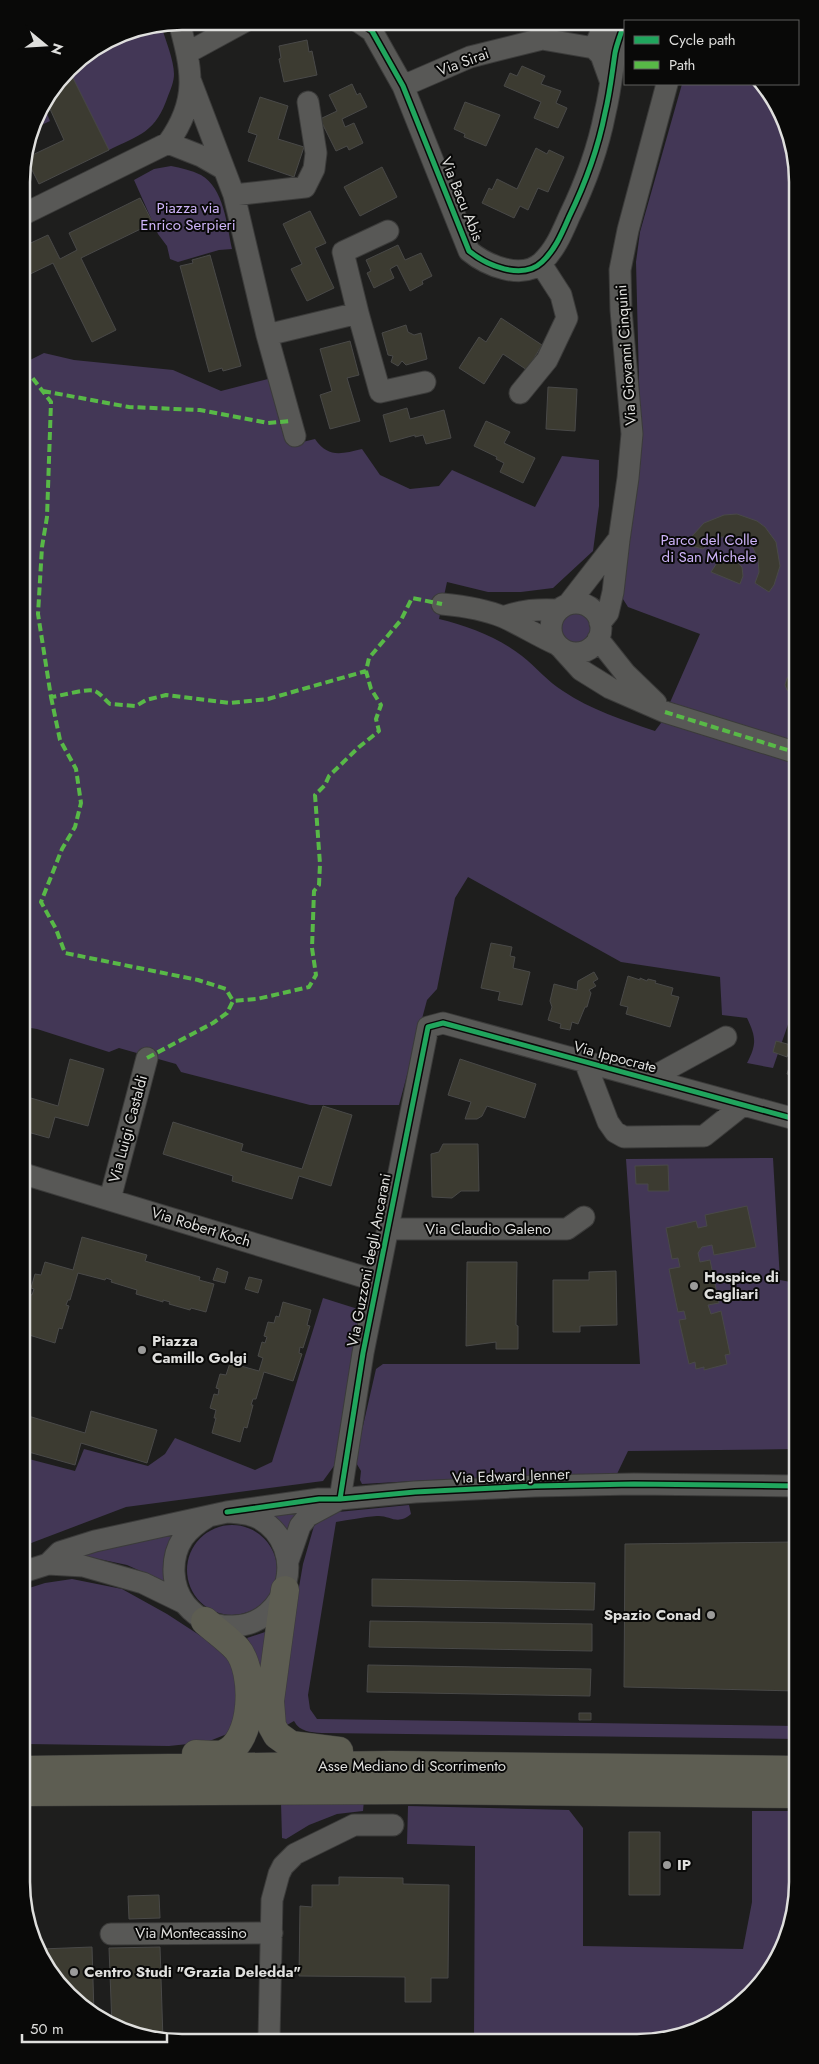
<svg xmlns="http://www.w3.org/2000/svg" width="819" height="2064" font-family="Jost,sans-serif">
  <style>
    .green { fill: #433756 }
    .building { fill: #3c3b31; stroke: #494948 }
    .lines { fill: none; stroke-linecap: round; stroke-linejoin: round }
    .minor-casing { stroke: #3b3b3a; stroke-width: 23 }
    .highway-casing { stroke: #3b3b3a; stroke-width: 29 }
    .minor { stroke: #585856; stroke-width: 21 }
    .highway { stroke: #5d5d52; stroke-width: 28 }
    .quiet { stroke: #58b947; stroke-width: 4; stroke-dasharray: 8 4; stroke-linecap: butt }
    .cycleway-casing { stroke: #090908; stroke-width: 8 }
    .cycleway { stroke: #20a55d; stroke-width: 5 }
    .poi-dot { fill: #9b9b9a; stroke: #090908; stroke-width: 2 }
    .labels { text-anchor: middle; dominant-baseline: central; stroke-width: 4; stroke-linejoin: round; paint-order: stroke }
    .street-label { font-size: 15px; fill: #dfdfdd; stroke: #090908 }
    .park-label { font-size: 15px; fill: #ceb4f9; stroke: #090908 }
    .poi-label { font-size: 15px; font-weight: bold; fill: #dfdfdd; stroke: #090908; text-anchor: start }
    .rim { fill: none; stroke: #dfdfdd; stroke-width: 2.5 }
  </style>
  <rect width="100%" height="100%" fill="#1e1e1d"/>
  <!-- green -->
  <path class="green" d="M161 25C165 39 174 60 174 74 174 81 171 89 168 96 156 132 140 135 109 150L69 70 76 61 121 33Z
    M682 84H760L792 141 795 1004 773 1068 747 1063C757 1044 756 1037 747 1018L722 1015 720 977 621 962 468 877 455 898 437 989 427 1000 399 1105H310L181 1072 176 1064 119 1048 109 1052 37 1029 24 1027 22 364 44 353 74 360 173 370 221 391 268 379 290 445 315 439C328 458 341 454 362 449L380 475 410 489 439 486 452 470 535 507 562 456 599 460V506L593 551 553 588 521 592H488L447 582 439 619C468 626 498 637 522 656 536 667 548 682 563 691 591 710 623 720 655 731L661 723 700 634 628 607 621 596V575L641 460 636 262 640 232Z
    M43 104 50 121 33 129 38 111Z
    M171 166C181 168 191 170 201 175 224 188 227 226 232 249L219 250 178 262 170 259 167 246 158 234 134 180 154 169Z
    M558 628a17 17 0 1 1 34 0a17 17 0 1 1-34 0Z
    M773 1158 780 1280 796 1283V1449L628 1451 617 1474 432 1480 362 1484 360 1480 361 1471 355 1461 376 1369 383 1364H640L626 1159Z
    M323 1298 361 1310 339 1459 323 1481 126 1507 26 1545 25 1458 75 1471 84 1449 148 1466 165 1454 175 1438 255 1470 272 1462Z
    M409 1505 411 1514C397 1526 390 1515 377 1516 363 1517 349 1520 336 1522L308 1695 310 1709 317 1719 797 1726V1739L322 1733C310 1732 300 1732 294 1721L287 1725 283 1713 284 1674 303 1564 314 1526 325 1517 338 1512Z
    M300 1513 288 1532 279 1520 273 1516Z
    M187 1570a45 45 0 1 1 90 0a45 45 0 1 1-90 0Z
    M182 1528 167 1583 127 1565 80 1555Z
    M72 1579 122 1589 167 1614 210 1642 232 1664 239 1682 232 1727 227 1734 207 1742 169 1746 26 1744V1589L45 1583Z
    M271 1630 262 1671 256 1654 247 1638Z
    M364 1800 363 1811 337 1814 309 1825 286 1839 282 1838 281 1803Z
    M408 1806 569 1810 583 1828V1946L743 1949 752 1902V1811H797V1892L786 1943 758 1988 718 2021 678 2037 474 2038 475 1846 407 1844Z"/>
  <!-- building -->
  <path class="building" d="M307 40 309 52 312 51 317 75 284 82 279 59 281 58 279 46Z
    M522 66 545 76 541 84 561 91 556 103 567 108 558 128 534 118 541 102 504 86 510 73 517 76Z
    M69 70 109 150 39 184 26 158 64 140 46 100Z
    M352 84 357 95 360 93 367 107 342 119 345 127 354 123 363 143 349 150 347 146 336 151 320 119 337 111 329 95Z
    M260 97 288 106 278 139 304 147 294 177 248 161 257 135 248 132Z
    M465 102 500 115 486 146 464 137 465 134 454 129Z
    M536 148 547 154 549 150 564 157 548 192 538 188 528 210 520 206 514 218 482 203 489 188 492 190 497 179 517 189Z
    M382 167 397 197 360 216 344 187Z
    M140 198 153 223 81 258 116 330 92 342 53 263 22 278V247L48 235 60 259 77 250 69 233Z
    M310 211 326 243 315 248 334 288 307 301 291 269 302 264 283 224Z
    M398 245 405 260 421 253 432 276 422 281 423 284 410 291 397 265 390 269 394 278 374 288 367 273 371 271 366 260Z
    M210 255 241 366 223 371 222 368 209 372 180 266 193 263 192 260Z
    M501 318 542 345 527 370 503 354 484 384 459 368 479 337 486 342Z
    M406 325 408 332 414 335 421 333 427 359 406 365 402 361 398 366 391 362 393 356 388 355 382 333Z
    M350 341 359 375 347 378 360 421 330 429 320 395 332 391 320 349Z
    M548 387 577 389 575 431 546 429Z
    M407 408 410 419 444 410 451 438 426 444 423 435 415 437V435L390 442 383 415Z
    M486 421 510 432 504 443 535 458 523 483 500 472 504 463 496 459 497 457 474 446Z
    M737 514 757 521 765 527 776 542 780 566 774 585 769 592 755 583 759 572 758 559 753 548 741 539 734 537H720L714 539 703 549 687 545 692 536 704 523 724 515Z
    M727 558 735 560 742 567 743 576 740 584 711 572 718 561Z
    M793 676 794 692 792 693 787 690 785 685 787 678Z
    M491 943 512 947 510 956 515 957 513 968 530 972 522 1005 498 1000 500 992 481 988Z
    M594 972 598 979 593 982 596 986 589 990 591 993 587 1007H585L578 1024 572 1022 570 1030 560 1028 561 1024 548 1020 552 1007 550 1001 554 984 577 990 578 981Z
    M628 976 640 980V978L647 981 648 979 656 981 655 983 673 988 671 995 679 997 670 1027 626 1014 628 1007 620 1005Z
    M776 1041 791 1045 787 1057 773 1052Z
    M795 1049V1076L787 1074Z
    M70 1059 104 1069 88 1126 55 1117 49 1138 24 1131V1096L58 1106Z
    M460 1059 536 1084 525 1118 487 1106 482 1116 477 1119H465L471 1102 448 1095Z
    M323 1106 352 1115 331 1186 299 1176 292 1199 232 1181 233 1176 163 1154 173 1122 243 1144 241 1151 302 1169Z
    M443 1144H478L479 1191H461L452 1198 432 1197 431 1154 439 1152Z
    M668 1165 669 1191H648V1184H636L635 1166Z
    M747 1206 756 1247 714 1255 712 1245 702 1247 698 1253 700 1262 710 1260 719 1303 708 1305 711 1314 721 1311 730 1354 725 1355 727 1364 704 1370V1367L696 1369 695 1362 689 1364 679 1320 686 1319 684 1311 678 1312 669 1269 680 1267 678 1258 672 1259 666 1228 696 1221 698 1228 707 1226 705 1215Z
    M82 1237 147 1255 145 1261 200 1277 199 1280 214 1284 206 1312 191 1308 190 1310 169 1304 170 1302 163 1300V1302L136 1294 137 1290 111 1282 112 1280 106 1278 105 1280 78 1273 70 1300H68L66 1305 69 1306 62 1329 59 1328 55 1343 26 1334 30 1319 28 1318 30 1310 25 1307 29 1294 32 1295 34 1289 31 1288 35 1274 41 1275 45 1262 73 1270Z
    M467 1262H517L516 1325 518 1326V1349H496V1342L466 1346Z
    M217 1268 228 1272 225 1283 213 1280Z
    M616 1271 617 1325 580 1326V1332H553V1280H589V1272Z
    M249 1277 262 1280 258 1293 245 1289Z
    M796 1287V1305H791L788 1288Z
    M283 1302 311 1310 307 1325 310 1326 303 1348 300 1347 299 1353 302 1354 293 1381 264 1372 256 1399H253L251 1405H253L247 1428 244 1427 240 1442 212 1433 216 1418H214L216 1410 210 1408 214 1394 218 1395 219 1389 216 1388 220 1374 226 1375 230 1363 259 1371 263 1358 258 1356 262 1342 265 1343 267 1337 264 1336 268 1322 274 1323 276 1316 279 1317Z
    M91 1411 157 1430 147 1463 81 1443 75 1465 25 1451V1415L85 1433Z
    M796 1542 797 1691 624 1687 625 1544Z
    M372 1579 595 1583 594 1610 372 1606Z
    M370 1621 592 1624V1651L369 1647Z
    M368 1665 591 1669 590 1696 367 1692Z
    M579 1713H591V1720H579Z
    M629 1832H660V1895H629Z
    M339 1877 403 1878V1884L449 1885 448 1978H431V2002H405V1977L299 1976 300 1906 312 1907V1885H339Z
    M159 1895 160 1918 129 1919 128 1896Z
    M92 1947 94 2014 68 1996 41 1949Z
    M160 1947 163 2040H151L112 2026 109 1948Z"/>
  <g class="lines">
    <!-- minor casing -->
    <g class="minor-casing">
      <path id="minor" d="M359 22 372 31 403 86 469 251C486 265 522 281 542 262 555 250 562 233 569 217 585 184 598 149 605 113 610 93 612 73 615 53 617 43 621 34 624 24
        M594 48 603 28 607 24
        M187 53 244 22
        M191 82 234 195 267 335 295 436
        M403 86 470 57 542 39 594 48 601 55 610 80
        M168 143 201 156 222 168
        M234 195 305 187 314 169 316 153 308 102
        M22 215 168 143C199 100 192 70 179 22
        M388 231 343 252 358 313 380 392 425 382
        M267 335 358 313
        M520 393 547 360 567 318 561 295 541 264
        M551 628a25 25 0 1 1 50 0a25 25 0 1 1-50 0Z
        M569 603 618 540
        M442 604C463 606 484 609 503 617 521 625 538 636 556 644
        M503 617C522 610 538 609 558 610
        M600 623 608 613 613 592 619 540 628 478 632 434 621 310 620 270 628 230 667 84
        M598 639 625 673 656 703
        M562 649 581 670 610 688 665 712 794 752
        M585 1062 608 1122 615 1132 624 1137 704 1136 743 1105
        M649 1079 726 1037
        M24 1174 377 1281
        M110 1199 147 1058
        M388 1229H567L584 1217
        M340 1499 363 1353 428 1027 443 1023 795 1119
        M227 1512 319 1499H340L415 1492 535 1486 634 1484 796 1486
        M288 1561 300 1526 308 1516 336 1501
        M48 1564 60 1552 95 1541 227 1512C239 1513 250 1513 260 1519 309 1548 289 1625 233 1626 215 1627 198 1619 186 1605 171 1587 170 1558 183 1538 190 1528 199 1522 209 1516
        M26 1571 48 1564 83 1566 143 1583 184 1603
        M111 1934 272 1933
        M269 2039 272 1900 279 1874 283 1866 295 1854 354 1825H393"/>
    </g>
    <!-- highway casing -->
    <g class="highway-casing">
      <path id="highway" d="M285 1590 270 1701 272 1726 277 1735 291 1745 339 1751
        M196 1754C204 1754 216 1756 223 1754 255 1743 256 1671 237 1649 228 1639 215 1630 205 1621
        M26 1770 391 1765 797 1770
        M26 1792 416 1790 797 1794"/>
    </g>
    <!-- minor -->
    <use href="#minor" class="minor"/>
    <!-- highway -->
    <use href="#highway" class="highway"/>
    <!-- quiet -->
    <path class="quiet" d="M22 374 31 376 51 402 47 517 42 547 38 614 51 697C61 696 87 688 95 691 100 693 106 701 110 704L136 706 146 700 166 695 230 703 268 699 366 671
      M43 391 129 407 200 410 268 423 290 421
      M51 697 60 740 76 769 81 803 75 827 62 849 41 902 56 929 65 953 198 980 226 989 233 1001
      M665 712 794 752
      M23 751 27 762V783L23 784
      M147 1058 213 1023 227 1013 233 1001 257 999 309 987 316 975 312 948 314 891 319 885 320 864 315 795 325 785 329 776 359 747 379 731 376 719 381 705 371 689 366 671 369 658 401 620 412 598 442 604"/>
    <!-- cycleway casing -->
    <g class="cycleway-casing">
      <path id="cycleway" d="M359 22 372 31 403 86 469 251C486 265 522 281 542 262 555 250 562 233 569 217 585 184 598 149 605 113 610 93 612 73 615 53 617 43 621 34 624 24
        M340 1499 363 1353 428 1027 443 1023 795 1119
        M227 1512 319 1499H340L415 1492 535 1486 634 1484 796 1486"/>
    </g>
    <!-- cycleway -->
    <use href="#cycleway" class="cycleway"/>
  </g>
  <!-- markers -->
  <g class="poi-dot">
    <circle cx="694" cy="1286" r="5"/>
    <circle cx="142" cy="1350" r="5"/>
    <circle cx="711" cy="1615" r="5"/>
    <circle cx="667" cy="1865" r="5"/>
    <circle cx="74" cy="1972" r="5"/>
  </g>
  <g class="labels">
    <!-- street labels -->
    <g class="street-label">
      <text transform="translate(463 62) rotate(-20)">Via Sirai</text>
      <text transform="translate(462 199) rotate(68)">Via Bacu Abis</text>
      <text transform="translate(626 355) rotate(-94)">Via Giovanni Cinquini</text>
      <text transform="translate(615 1057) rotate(15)">Via Ippocrate</text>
      <text transform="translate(128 1129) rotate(-75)">Via Luigi Castaldi</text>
      <text transform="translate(201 1227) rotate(17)">Via Robert Koch</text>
      <text x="488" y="1229">Via Claudio Galeno</text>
      <text transform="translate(369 1260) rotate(-79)">Via Guzzoni degli Ancarani</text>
      <text transform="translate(511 1476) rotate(-2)">Via Edward Jenner</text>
      <text x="412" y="1766">Asse Mediano di Scorrimento</text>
      <text x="191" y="1933">Via Montecassino</text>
    </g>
    <!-- park labels -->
    <g class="park-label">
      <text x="188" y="208">Piazza via<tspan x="188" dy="17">Enrico Serpieri</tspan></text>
      <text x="709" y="540">Parco del Colle<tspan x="709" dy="17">di San Michele</tspan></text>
    </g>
    <!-- poi labels -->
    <g class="poi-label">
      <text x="704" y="1277">Hospice di<tspan x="704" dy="17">Cagliari</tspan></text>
      <text x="152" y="1341">Piazza<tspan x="152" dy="17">Camillo Golgi</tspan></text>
      <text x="701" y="1615" text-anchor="end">Spazio Conad</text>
      <text x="677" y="1865">IP</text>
      <text x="84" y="1972">Centro Studi "Grazia Deledda"</text>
    </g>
  </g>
  <!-- crop -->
  <path d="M0 0H819V2064H0ZM182 30H637A152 152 0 0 1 789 182V1882A152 152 0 0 1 637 2034H182A152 152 0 0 1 30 1882V182A152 152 0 0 1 182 30Z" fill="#090908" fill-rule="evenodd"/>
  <path class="rim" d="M182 30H637A152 152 0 0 1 789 182V1882A152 152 0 0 1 637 2034H182A152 152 0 0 1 30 1882V182A152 152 0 0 1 182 30Z"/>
  <!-- legend -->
  <rect x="624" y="20" width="175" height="65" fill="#090908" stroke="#5f5f5d"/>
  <rect x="634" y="36" width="25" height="8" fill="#20a55d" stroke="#5f5f5d"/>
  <text x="669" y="45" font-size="15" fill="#dfdfdd">Cycle path</text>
  <rect x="634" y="61" width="25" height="8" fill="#58b947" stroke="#5f5f5d"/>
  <text x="669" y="70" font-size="15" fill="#dfdfdd">Path</text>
  <!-- north arrow -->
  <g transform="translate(45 45) rotate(108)" stroke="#090908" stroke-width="4" paint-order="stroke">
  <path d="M0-4L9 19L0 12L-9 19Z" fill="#dfdfdd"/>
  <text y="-8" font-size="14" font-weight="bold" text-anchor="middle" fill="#dfdfdd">N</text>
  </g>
  <!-- scale -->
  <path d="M22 2034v8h145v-8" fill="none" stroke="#dfdfdd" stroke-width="2.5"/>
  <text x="30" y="2034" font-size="15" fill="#dfdfdd" stroke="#090908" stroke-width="4" paint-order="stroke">50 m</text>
</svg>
